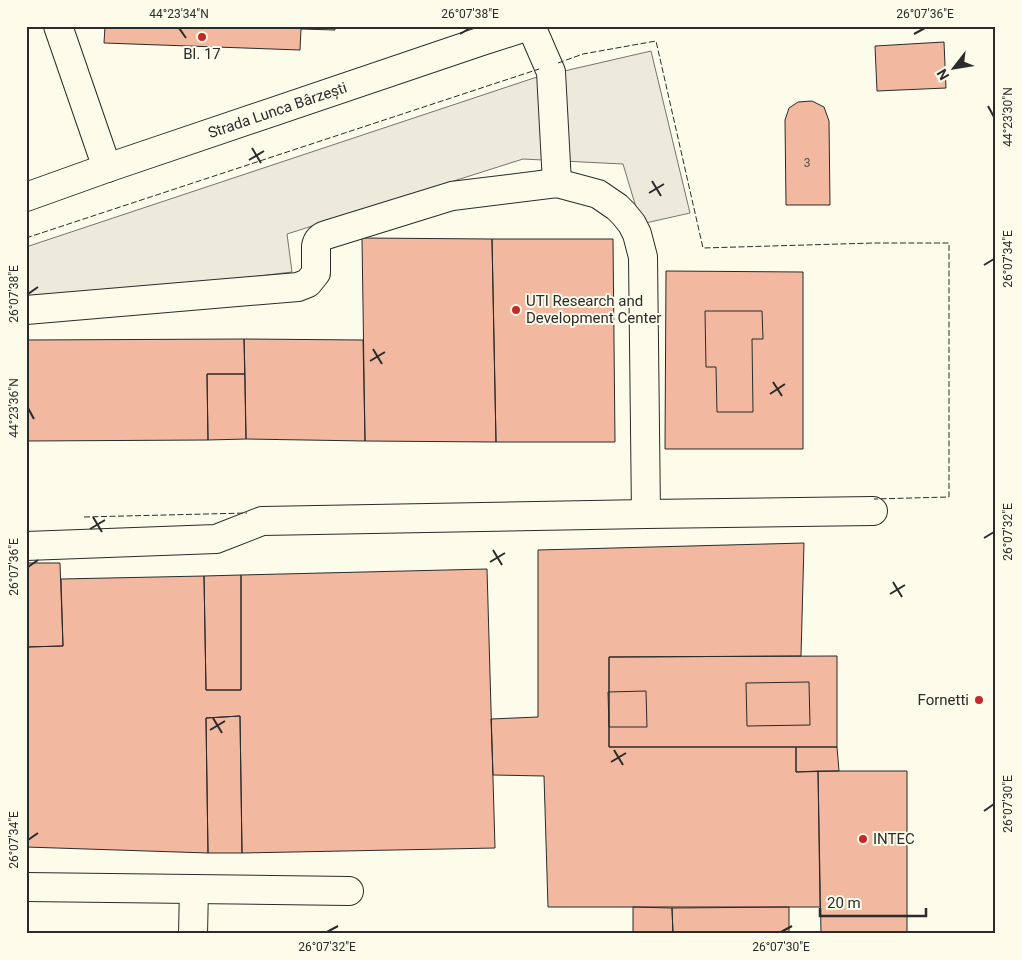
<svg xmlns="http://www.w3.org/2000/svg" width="1022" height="960" font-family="Roboto,sans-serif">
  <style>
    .parking { fill: #eceadb; stroke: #74746e }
    .building { fill: #f2b8a0; stroke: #2b2b2b }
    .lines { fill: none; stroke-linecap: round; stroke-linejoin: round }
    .minor-casing { stroke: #2b2b2b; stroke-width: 30 }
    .minor { stroke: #fdfbea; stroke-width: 28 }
    .fence { stroke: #2b2b2b; stroke-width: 1; stroke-dasharray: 6 2.5; stroke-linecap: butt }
    .ticks { fill: none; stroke: #2b2b2b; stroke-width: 2 }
    .poi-dot { fill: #c62828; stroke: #fdfbea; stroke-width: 2 }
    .labels { text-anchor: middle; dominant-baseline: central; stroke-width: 4; stroke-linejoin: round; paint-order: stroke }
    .number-label { font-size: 12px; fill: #5d4e48 }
    .poi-label { font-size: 15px; fill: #2b2b2b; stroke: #fdfbea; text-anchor: start }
    .street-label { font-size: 15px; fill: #2b2b2b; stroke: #fdfbea }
    .neatline { fill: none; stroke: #2b2b2b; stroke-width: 2 }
    .ticks-label { font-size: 12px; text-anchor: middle; fill: #2b2b2b }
  </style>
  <rect width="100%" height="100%" fill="#fdfbea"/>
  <!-- parking -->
  <path class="parking" d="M651 51 690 213 641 224 623 164 523 159 287 234 292 272 26 304V247L534 78Z"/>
  <!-- building -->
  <path class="building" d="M105 26H335V30L301 29 300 50 104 43Z
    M944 42 946 88 877 91 875 46Z
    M812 101 824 107 829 121 830 205H786L785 120 789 108 798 102Z
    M362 238 492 239 496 442 365 441Z
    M492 239H613L615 442H496Z
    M666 271 803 272V449H665Z
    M705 311H762L763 339H752L753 412H717L716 367H706Z
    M244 339 363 340 365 441 246 439Z
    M244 339 245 374H207L208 440 26 441V340Z
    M207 374H245L246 439 208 440Z
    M804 543 801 656 609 657V747H796V772L818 771 820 907H548L544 776 493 775 491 719 538 717V550Z
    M26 563H60L63 646 26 647Z
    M487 569 495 848 242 853 240 716 206 718 208 853 26 847V647L63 646 61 579 204 576 206 690H241V575Z
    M241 575V690H206L204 576Z
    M837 656V747H609V657Z
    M809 682 810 725 747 726 746 683Z
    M646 691 647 727H609L608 692Z
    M240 716 242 853H208L206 718Z
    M796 747H837L839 771 796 772Z
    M818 771H907V934H821Z
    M633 907 672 908 673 934H633Z
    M789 907V934H673L672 908Z"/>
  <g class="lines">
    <!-- minor casing -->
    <g class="minor-casing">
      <g id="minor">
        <path d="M58 26 107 168"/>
        <path d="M531 26 551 72 557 183"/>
        <path id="s1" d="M26 197 107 168 482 41 529 26"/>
        <path d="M26 310 298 287 308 283 316 273V246C317 241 320 237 326 235L452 196 557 183 598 194 617 207 624 214 632 224 637 234 643 257 646 514"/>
        <path d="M26 546 216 539 262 521 646 514 873 511"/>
        <path d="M26 887 349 891"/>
        <path d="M193 934 194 889"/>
      </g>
    </g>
    <!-- minor -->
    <use href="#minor" class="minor"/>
    <!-- fence -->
    <path class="fence" d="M558 63 583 54 656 41 703 248 874 243H949V497L874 499
      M26 238 539 69
      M84 517 247 513"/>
  </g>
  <!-- ticks -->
  <path class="ticks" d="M179 28 186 38M460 34 470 28M914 34 925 28M988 106 994 117M252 148 261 163M249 160 264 151M652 181 661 196M649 193 664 184M984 265 994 259M28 294 38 287M373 349 382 364M370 361 385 352M773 382 782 396M770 394 785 384M28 408 34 419M93 517 102 532M90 529 105 520M984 538 994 532M493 550 502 565M490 562 505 553M28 567 38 560M893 582 902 597M890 594 905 585M213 718 222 733M210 730 225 721M614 750 623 765M611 762 626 753M984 811 994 804M28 840 38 833M327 932 338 926M781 932 792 926"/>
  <!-- markers -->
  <g class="poi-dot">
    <circle cx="202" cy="37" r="5"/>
    <circle cx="516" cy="310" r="5"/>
    <circle cx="979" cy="700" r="5"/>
    <circle cx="863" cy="839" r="5"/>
  </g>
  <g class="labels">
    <!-- number labels -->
    <g class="number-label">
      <text x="807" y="163">3</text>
    </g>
    <!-- poi labels -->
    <g class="poi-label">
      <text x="202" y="54" text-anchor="middle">Bl. 17</text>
      <text x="526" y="301">UTI Research and<tspan x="526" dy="17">Development Center</tspan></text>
      <text x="969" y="700" text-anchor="end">Fornetti</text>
      <text x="873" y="839">INTEC</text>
    </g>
    <!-- street labels -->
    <g class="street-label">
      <text stroke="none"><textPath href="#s1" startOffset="266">Strada Lunca Bârzești</textPath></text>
    </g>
  </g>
  <!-- border -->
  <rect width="1022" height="960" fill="none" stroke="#fdfbea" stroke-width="55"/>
  <!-- north arrow -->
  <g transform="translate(954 68) rotate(239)" stroke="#fdfbea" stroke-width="4" paint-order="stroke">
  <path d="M0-4L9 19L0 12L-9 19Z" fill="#2b2b2b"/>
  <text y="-8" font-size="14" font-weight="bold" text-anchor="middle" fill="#2b2b2b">N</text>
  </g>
  <!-- scale -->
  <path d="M820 908v8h106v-8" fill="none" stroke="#2b2b2b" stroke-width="2.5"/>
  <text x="827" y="908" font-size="15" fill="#2b2b2b" stroke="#fdfbea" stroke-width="4" paint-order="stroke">20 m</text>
  <rect x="28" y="28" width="966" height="904" class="neatline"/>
  <g class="ticks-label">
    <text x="179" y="18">44°23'34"N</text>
    <text x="470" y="18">26°07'38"E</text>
    <text x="925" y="18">26°07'36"E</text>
    <text transform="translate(1008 117) rotate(-90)" y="4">44°23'30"N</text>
    <text transform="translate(1008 259) rotate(-90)" y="4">26°07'34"E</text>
    <text transform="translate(14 294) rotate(-90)" y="4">26°07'38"E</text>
    <text transform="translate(14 408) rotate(-90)" y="4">44°23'36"N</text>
    <text transform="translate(1008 532) rotate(-90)" y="4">26°07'32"E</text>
    <text transform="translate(14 567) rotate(-90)" y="4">26°07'36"E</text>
    <text transform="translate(1008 804) rotate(-90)" y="4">26°07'30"E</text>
    <text transform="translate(14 840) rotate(-90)" y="4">26°07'34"E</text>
    <text x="327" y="951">26°07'32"E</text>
    <text x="781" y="951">26°07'30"E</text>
  </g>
</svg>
